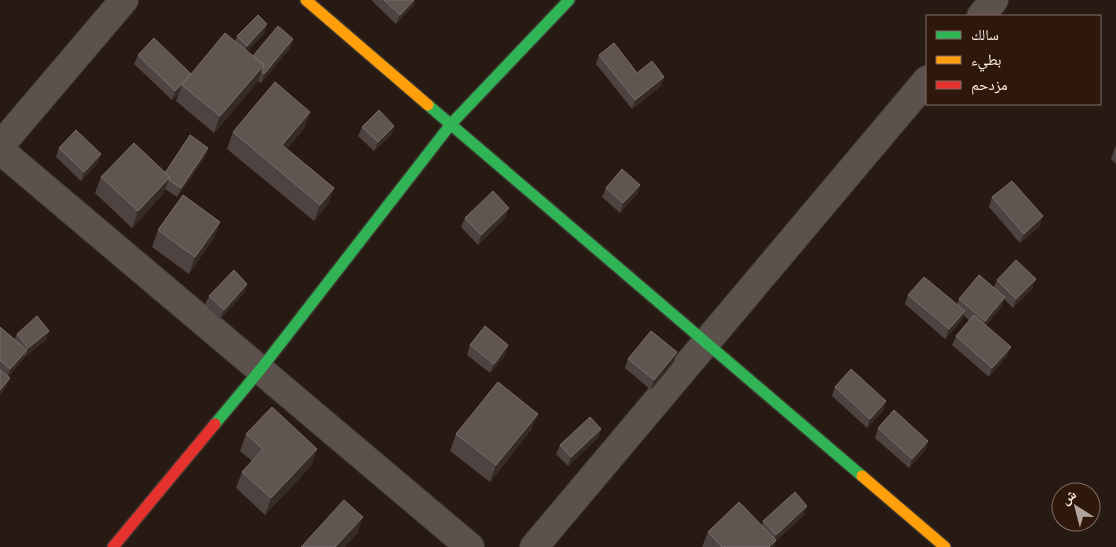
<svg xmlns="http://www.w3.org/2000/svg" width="1116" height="547" font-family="Inter,'Noto Naskh Arabic',sans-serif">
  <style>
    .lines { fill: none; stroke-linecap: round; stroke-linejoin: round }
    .street-casing { stroke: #3d342f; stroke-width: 30 }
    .fast-casing { stroke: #3d342f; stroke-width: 14 }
    .slow-casing { stroke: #3d342f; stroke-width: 14 }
    .jam-casing { stroke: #3d342f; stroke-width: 14 }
    .street { stroke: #5c524d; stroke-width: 28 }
    .fast { stroke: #30b455; stroke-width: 11 }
    .slow { stroke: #ff9f0a; stroke-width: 11 }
    .jam { stroke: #e5322d; stroke-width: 11 }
    .wall { fill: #4e4340 }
    .shaded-wall { fill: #362b26 }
    .building { fill: #615552; stroke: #796e6a }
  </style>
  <rect width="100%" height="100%" fill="#261a13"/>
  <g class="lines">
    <!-- street casing -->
    <g class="street-casing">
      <path id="street" d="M981 16 994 0
        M0 146 124 0
        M0 150 470 547
        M534 547 927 80"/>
    </g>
    <!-- fast casing -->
    <g class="fast-casing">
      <path id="fast" d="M428 105 862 476
        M215 424 260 370 451 124 569 0"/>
    </g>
    <!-- slow casing -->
    <g class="slow-casing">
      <path id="slow" d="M306 0 428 105
        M862 476 945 547"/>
    </g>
    <!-- jam casing -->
    <g class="jam-casing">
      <path id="jam" d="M113 547 215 424"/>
    </g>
    <!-- street -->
    <use href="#street" class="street"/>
    <!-- fast -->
    <use href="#fast" class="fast"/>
    <!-- slow -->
    <use href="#slow" class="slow"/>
    <!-- jam -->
    <use href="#jam" class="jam"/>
  </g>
  <!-- wall -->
  <path class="wall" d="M371 0H415L413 6 396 24Z
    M267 24 264 34 247 51 253 56 290 48 261 83 258 81 214 133 176 101 179 93 172 100 134 64 138 55 191 74 235 41 237 36Z
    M599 55 637 73 664 77 661 86 632 109 596 64Z
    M310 112 304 128 287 149 334 188 328 204 314 221 227 149 233 132Z
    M394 126 391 135 374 151 358 136 362 127Z
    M1116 145V164L1111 159Z
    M59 148 98 163 81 181 56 157Z
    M205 157 177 197 165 189 163 194 132 228 95 193 101 177 165 173Z
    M640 185 637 194 620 213 602 197 606 188Z
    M992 197 1040 226 1020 243 989 207Z
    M506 217 478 245 461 227 465 218Z
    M220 222 214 238 189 274 152 247 158 230Z
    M1036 279 1032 289 1013 308 1004 299 1002 306 986 325 1007 356 989 377 952 345 956 336 969 320 963 315 962 320 945 339 905 304 908 295 957 304 959 299 994 287 997 280Z
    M247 284 244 293 220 319 205 305 209 296Z
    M0 327 14 340 17 334 46 340 24 357 23 359 8 377 6 387 0 395Z
    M470 345H508L505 355 490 373 467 355Z
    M677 352 674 362 651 390 625 368 628 359Z
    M835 387 886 401 883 411 867 428 832 396Z
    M878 428 928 441 925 450 909 468 875 438Z
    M601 429 598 438 568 466 556 454 560 445Z
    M531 430 490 482 450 451 456 434Z
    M246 434 317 449 311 466 265 515 236 488 242 472 252 461 240 451Z
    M804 515 776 541 774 547H702L708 532 762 525 763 521Z"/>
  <!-- shaded-wall -->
  <path class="shaded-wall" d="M414 0H415L413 6 396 24 400 15Z
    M267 24 264 34 244 55 247 46Z
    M293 39 290 48 261 83 264 74Z
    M264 65 258 82 214 133 220 116Z
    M192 74 182 85 179 93 172 100 175 91Z
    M664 77 661 86 632 109 635 100Z
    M310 112 304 128 276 162 282 145Z
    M394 126 391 135 374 151 378 142Z
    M208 148 205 157 177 197 181 188Z
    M101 154 98 163 81 181 84 172Z
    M170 177 163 194 132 228 138 211Z
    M640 185 637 194 620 213 623 203Z
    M334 188 328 204 314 221 320 205Z
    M509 208 506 217 478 245 481 235Z
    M1043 216 1040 226 1020 243 1024 234Z
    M220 222 214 238 189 274 195 257Z
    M1036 279 1032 289 1013 308 1016 299Z
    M247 284 244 293 220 319 224 310Z
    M1005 297 1002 306 981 330 985 321Z
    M965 311 962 320 945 339 949 329Z
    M49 331 46 340 25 357 28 348Z
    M508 345 505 355 490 373 494 364Z
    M1011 347 1007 356 989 377 992 368Z
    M27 350 23 359 7 378 10 369Z
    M677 352 674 362 651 390 654 380Z
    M10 378 6 387 0 395V390Z
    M886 401 883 411 867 428 870 419Z
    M538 414 531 430 490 482 496 465Z
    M601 429 598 438 568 466 571 457Z
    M928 441 925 450 909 468 912 459Z
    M317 449 311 466 265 515 271 498Z
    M807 506 804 515 776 541 774 547H769L772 544 776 535Z
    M363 517 357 534 345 547H335Z"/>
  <!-- building -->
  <path class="building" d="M384 0H414L400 15Z
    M258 15 267 24 247 46 237 36Z
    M278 26 293 39 264 74 262 71 264 65 253 56Z
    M225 33 264 65 220 116 182 85Z
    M154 38 191 74 175 91 138 55Z
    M614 43 637 73 652 61 664 77 635 100 599 55Z
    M275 82 310 112 282 145 334 188 320 205 233 132Z
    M379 110 394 126 378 142 362 127Z
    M76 130 101 154 84 172 59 148Z
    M190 135 208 148 181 188 169 180 170 177 165 173Z
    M134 143 170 177 138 211 101 177Z
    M622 169 640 185 623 203 606 188Z
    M1012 181 1043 216 1024 234 992 197Z
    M493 191 509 208 481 235 465 218Z
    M183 195 220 222 195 257 158 230Z
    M1016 260 1036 279 1016 299 997 280Z
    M234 270 247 284 224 310 209 296Z
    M979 275 1005 297 985 321 959 299Z
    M924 277 965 311 949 329 908 295Z
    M974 315 1011 347 992 368 956 336Z
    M37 316 49 331 28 348 17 334Z
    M485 326 508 345 494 364 470 345Z
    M0 327 27 350 10 369 0 360Z
    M651 331 677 352 654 380 628 359Z
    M851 369 886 401 870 419 835 387Z
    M0 370 10 378 0 390Z
    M498 382 538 414 496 465 456 434Z
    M272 407 317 449 271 498 242 472 263 449 246 434Z
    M894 410 928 441 912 459 878 428Z
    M590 417 601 429 571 457 560 445Z
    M795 492 807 506 776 535 763 521Z
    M344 500 363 517 335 547H301Z
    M739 502 776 540 769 547H722L708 532Z"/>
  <!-- legend -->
  <rect x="926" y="15" width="175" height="90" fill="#2e170b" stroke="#816d64"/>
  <rect x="936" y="31" width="25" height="8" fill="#30b455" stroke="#816d64"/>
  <text x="971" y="40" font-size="15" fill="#fdefe9">سالك</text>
  <rect x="936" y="56" width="25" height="8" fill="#ff9f0a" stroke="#816d64"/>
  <text x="971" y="65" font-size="15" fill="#fdefe9">بطيء</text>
  <rect x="936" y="81" width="25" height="8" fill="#e5322d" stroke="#816d64"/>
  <text x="971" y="90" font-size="15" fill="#fdefe9">مزدحم</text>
  <!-- north arrow -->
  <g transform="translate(1076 507) rotate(324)"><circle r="24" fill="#2e170b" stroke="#816d64"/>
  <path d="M0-4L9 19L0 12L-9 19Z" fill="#b2a49e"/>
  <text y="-8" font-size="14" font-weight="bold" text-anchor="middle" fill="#fdefe9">ش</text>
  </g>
</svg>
